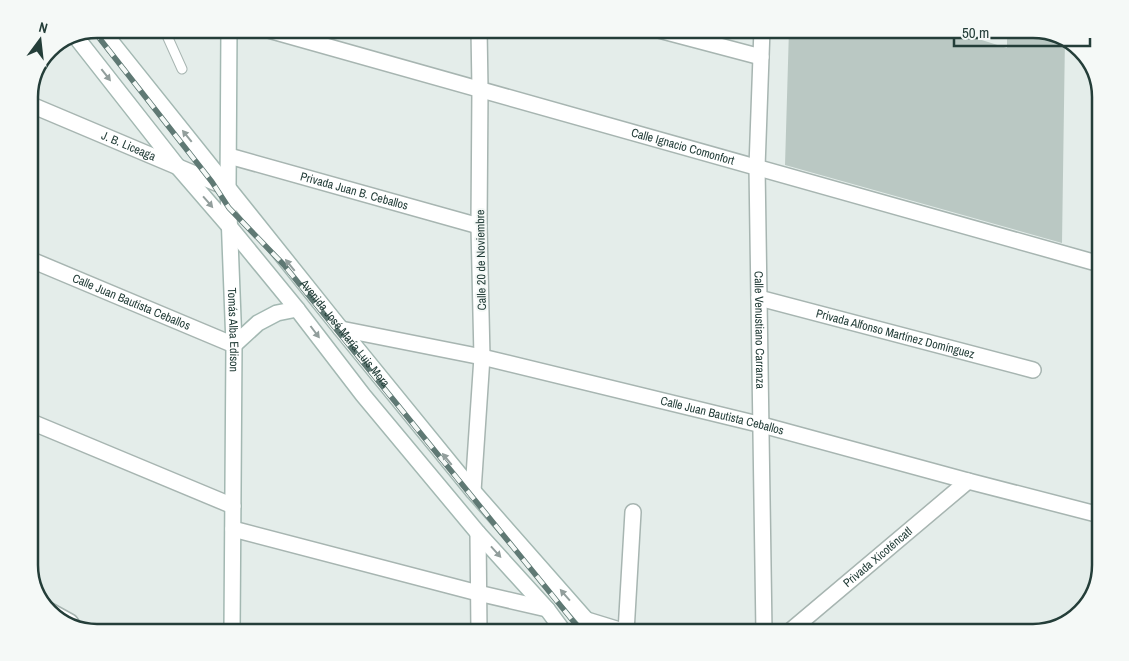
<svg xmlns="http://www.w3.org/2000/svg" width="1129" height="661" font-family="'Archivo Narrow',sans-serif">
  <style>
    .building { fill: #bac8c3 }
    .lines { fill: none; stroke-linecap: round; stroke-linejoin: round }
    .lane-casing { stroke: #a7b5b1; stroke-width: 11 }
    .street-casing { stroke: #a7b5b1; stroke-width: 18 }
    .secondary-casing { stroke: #a3b8b2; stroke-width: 18 }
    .lane { stroke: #fff; stroke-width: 9 }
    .street { stroke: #fff; stroke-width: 15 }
    .secondary { stroke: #fff; stroke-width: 15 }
    .rail-casing { stroke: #5f7974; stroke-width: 5.5 }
    .rail { stroke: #f5f9f7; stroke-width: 4; stroke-dasharray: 11; stroke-linecap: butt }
    .oneway { fill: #929e9c }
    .labels { text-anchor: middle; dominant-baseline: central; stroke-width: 4; stroke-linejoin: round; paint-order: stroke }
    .street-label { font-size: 12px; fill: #243e39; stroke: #f5f9f7 }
    .rim { fill: none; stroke: #243e39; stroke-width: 2.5 }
  </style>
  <rect width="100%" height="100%" fill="#e4edea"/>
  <!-- building -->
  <path class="building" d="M789 29 825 36 828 29H947L1007 48V29H1033L1065 37 1062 243 785 165Z
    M1099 200H1100V253L1095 252Z"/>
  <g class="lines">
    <!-- lane casing -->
    <g class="lane-casing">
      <path id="lane" d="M164 29 182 69
        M1097 125 1100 92"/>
    </g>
    <!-- street casing -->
    <g class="street-casing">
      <g id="street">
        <path id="s1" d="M265 29 1100 264"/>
        <path d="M655 29 761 57"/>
        <path id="s2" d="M762 29 757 167 764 632"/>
        <path id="s3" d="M29 104 228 188"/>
        <path id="s4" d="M229 156 479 226"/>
        <path id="s5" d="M29 259 234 345"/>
        <path id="s6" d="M759 298 1033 370"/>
        <path id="s7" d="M341 329 482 357 762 425 968 481 1100 515"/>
        <path d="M29 421 233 506"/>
        <path d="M473 491 482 357 479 226 480 89 479 29"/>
        <path d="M233 529 478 593 547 609"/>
        <path d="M478 533 479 632"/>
        <path d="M50 611 70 622 73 626"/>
        <path d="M587 620 626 632"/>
        <path d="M626 632 633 512"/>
        <path id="s8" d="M789 632 968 481"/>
      </g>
    </g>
    <!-- secondary casing -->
    <g class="secondary-casing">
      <g id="secondary">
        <path id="s9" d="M101 29 341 329 473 491 597 632"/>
        <path id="s10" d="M229 29 228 188 234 345 232 632"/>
        <path d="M76 37 178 167 229 226 297 309 363 395 478 533 547 609 564 632"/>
        <path d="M234 345 258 323 277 313 297 309"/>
      </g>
    </g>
    <!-- lane -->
    <use href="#lane" class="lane"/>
    <!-- street -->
    <use href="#street" class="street"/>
    <!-- secondary -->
    <use href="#secondary" class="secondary"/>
    <!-- rail casing -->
    <g class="rail-casing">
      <path id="rail" d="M93 30 212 182 229 208 284 265 582 632"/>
    </g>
    <!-- rail -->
    <use href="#rail" class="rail"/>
  </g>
  <!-- one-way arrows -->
  <defs><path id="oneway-solid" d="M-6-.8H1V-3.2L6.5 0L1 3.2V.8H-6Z" transform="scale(1.25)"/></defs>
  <g class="oneway">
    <use href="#oneway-solid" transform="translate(106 75) rotate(52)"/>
    <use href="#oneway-solid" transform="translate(187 136) rotate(-129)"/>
    <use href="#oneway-solid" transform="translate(208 202) rotate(49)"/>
    <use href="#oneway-solid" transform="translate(290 265) rotate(-129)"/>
    <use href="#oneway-solid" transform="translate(315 332) rotate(53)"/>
    <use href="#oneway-solid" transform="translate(447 459) rotate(-129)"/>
    <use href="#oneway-solid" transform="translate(496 552) rotate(48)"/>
    <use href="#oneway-solid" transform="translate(565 595) rotate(-131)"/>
  </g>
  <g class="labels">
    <!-- street labels -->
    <g class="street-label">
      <text stroke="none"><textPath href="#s3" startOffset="108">J. B. Liceaga</textPath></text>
      <text stroke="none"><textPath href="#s1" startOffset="434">Calle Ignacio Comonfort</textPath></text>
      <text stroke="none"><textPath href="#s4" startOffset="130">Privada Juan B. Ceballos</textPath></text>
      <text transform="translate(481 260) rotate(-91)">Calle 20 de Noviembre</text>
      <text stroke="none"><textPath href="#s5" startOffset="111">Calle Juan Bautista Ceballos</textPath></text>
      <text stroke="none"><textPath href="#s10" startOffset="301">Tomás Alba Edison</textPath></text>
      <text stroke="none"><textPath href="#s2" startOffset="301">Calle Venustiano Carranza</textPath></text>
      <text stroke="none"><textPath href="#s9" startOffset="390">Avenida José María Luis Mora</textPath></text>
      <text stroke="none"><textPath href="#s6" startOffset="141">Privada Alfonso Martínez Domínguez</textPath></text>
      <text stroke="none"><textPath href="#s7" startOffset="391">Calle Juan Bautista Ceballos</textPath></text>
      <text stroke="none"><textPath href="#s8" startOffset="116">Privada Xicoténcatl</textPath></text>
    </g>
  </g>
  <!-- crop -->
  <path d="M0 0H1129V661H0ZM97 38H1033A59 59 0 0 1 1092 97V565A59 59 0 0 1 1033 624H97A59 59 0 0 1 38 565V97A59 59 0 0 1 97 38Z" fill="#f5f9f7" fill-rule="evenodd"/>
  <path class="rim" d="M97 38H1033A59 59 0 0 1 1092 97V565A59 59 0 0 1 1033 624H97A59 59 0 0 1 38 565V97A59 59 0 0 1 97 38Z"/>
  <!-- north arrow -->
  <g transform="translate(40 40) rotate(15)" stroke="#f5f9f7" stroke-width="4" paint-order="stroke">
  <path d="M0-4L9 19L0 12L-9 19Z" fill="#243e39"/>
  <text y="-8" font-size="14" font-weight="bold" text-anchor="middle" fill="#243e39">N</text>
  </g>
  <!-- scale -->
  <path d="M954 38v8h136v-8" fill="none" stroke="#243e39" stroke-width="2.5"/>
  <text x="962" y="38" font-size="15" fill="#243e39" stroke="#f5f9f7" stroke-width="4" paint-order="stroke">50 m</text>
</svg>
